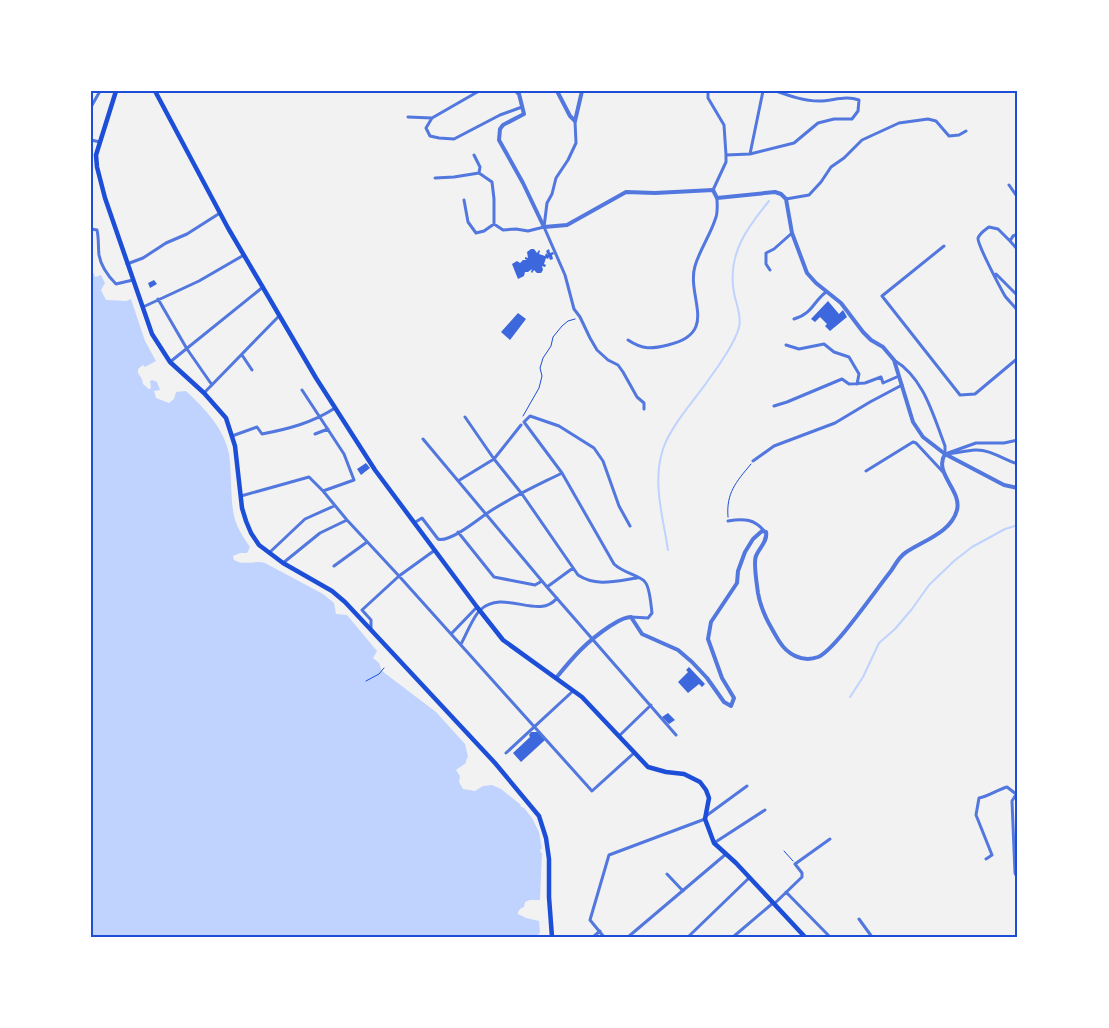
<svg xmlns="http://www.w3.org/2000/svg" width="1109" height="1028" font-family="'Roboto Serif',serif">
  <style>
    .water { fill: #bfd3fe }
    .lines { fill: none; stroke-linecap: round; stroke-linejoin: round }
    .stream { stroke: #bfd3fe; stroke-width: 2 }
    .building { fill: #3d67dc }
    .path { stroke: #1d4ed8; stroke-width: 1 }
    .minor { stroke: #5277de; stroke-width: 3 }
    .tertiary { stroke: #5277de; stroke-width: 4 }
    .secondary { stroke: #1d4ed8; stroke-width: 4.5 }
    .primary { stroke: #1d4ed8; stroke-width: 4.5 }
    .neatline { fill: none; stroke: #1d4ed8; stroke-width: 2 }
  </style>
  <rect width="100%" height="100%" fill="#f2f2f2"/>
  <!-- water -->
  <path class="water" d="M91 268 95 277 101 275 105 283 101 290 106 300 126 301 131 299 145 341 156 361 145 367 143 365 138 369V373L142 379 143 384 149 389 151 388 150 381 152 380 157 382 160 390 154 391 156 398 169 403 174 399 176 392 186 391C204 408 224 428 229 454 232 474 230 496 234 516 237 528 243 537 250 547L247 553H240L233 556 234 560C243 566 255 560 265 563L323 594 334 603 336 614 347 615 377 651 373 658 379 663 382 671 436 712 465 744 468 757 466 760V763L456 770 460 776 459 782 463 789 475 791 483 786 492 785 501 789 521 805 520 806 524 808 532 818 539 832 542 849H540L541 853H542L540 900H530L525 902 524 907 520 909 518 912V914L526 918 539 921 540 932 537 937H91Z"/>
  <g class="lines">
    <!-- stream -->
    <path class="stream" d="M668 550C663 517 652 482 663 449 671 425 695 400 709 379 718 367 736 341 739 327 742 317 736 303 734 293 727 255 746 229 769 201
      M850 697 863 677 879 643 895 629 912 609 929 585 954 561 972 547 1005 529 1018 525"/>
  </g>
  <!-- building -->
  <path class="building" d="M531 249H534L537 253 539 250 540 251 539 254 545 256 546 253 548 255 546 251 549 249 550 253 553 252 554 254 552 255 553 259 550 260 549 257 548 259 546 258 544 264 546 265 545 267 542 266 543 270 541 273H537L534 270 532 273 531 272 532 269 528 272H525L524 276 518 279 512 264 517 261 520 263 523 260H527L525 259V257L528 258 527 252Z
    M154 280 157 284 150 288 148 283Z
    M828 301 839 314 843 310 847 317 830 331 825 326 827 324 820 317 815 322 811 319Z
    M518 313 526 319 510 340 501 332Z
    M366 463 370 468 361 475 357 469Z
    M689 667 705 684 702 687 699 684 688 693 678 682 688 672 686 670Z
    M668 713 675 720 669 724 662 717Z
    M531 732H538L545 740 521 762 513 753 530 737 529 735Z"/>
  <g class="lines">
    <!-- path -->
    <path class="path" d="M523 416 539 388 542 376 540 368 543 358 551 346 553 337 562 326 568 321 575 319
      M728 517C726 493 736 482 751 464
      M366 681 379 674 384 668
      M784 851 793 861"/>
    <!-- minor -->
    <path class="minor" d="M708 91V98L724 125 726 155V162L713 190
      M91 107 100 91
      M408 117 432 118 479 91
      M432 118 426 128 430 136 439 138 454 139 500 115 522 107
      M91 140 100 142
      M750 154 763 91
      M474 155 480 167 479 173
      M726 155 750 154 794 143 818 123 834 119H852L858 111 859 100C845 95 833 101 819 101 804 101 790 96 776 91
      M435 178 454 177 479 173 492 182 494 199V224
      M1009 185 1018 198
      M786 199 809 195 821 182 831 167 844 158 862 140 899 123 928 119 936 121 949 136 959 135 966 131
      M464 200 468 222 476 233 484 231 494 224 503 230 516 229 528 231 544 227
      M544 227 565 275 574 309 580 317 590 338 597 350 608 360 618 365 623 372 637 397 644 403V409
      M544 227 547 203 552 194 556 178 568 160 576 143 575 121
      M91 229 97 230C99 239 98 247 99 255 101 266 109 277 116 284L133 280
      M1018 234 1013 236 1010 241 1018 250
      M1010 241 998 229 989 227C985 230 980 233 978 238 977 244 1001 289 1005 296 1009 301 1014 306 1018 311
      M944 246 882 296 960 395 975 394 1018 358
      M127 264 143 258 166 243 187 234 220 213
      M770 270 766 264V253L774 249 792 233
      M996 274 1018 296
      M158 299 187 349 212 385
      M143 307 199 281 244 255
      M794 319C813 313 812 303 826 292
      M628 340C643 350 652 349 668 345 720 333 686 297 695 266 700 249 711 234 716 217 718 211 717 204 717 198
      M786 345 799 349 824 344 834 352 849 357 859 374 857 384
      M242 355 252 370
      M894 360C924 378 933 415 945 446V454
      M170 362 263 287
      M204 393 279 316
      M774 406 787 402 842 379 849 384 865 383 881 377 883 383 899 376
      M465 417 494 459 522 494 578 575C596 587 616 581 637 578
      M315 434 328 429
      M232 436 257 427 262 434C288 429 312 423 335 408
      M423 439 547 587 676 735
      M948 453 976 443H1004L1018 440
      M946 454C956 453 965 451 975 450 990 449 1004 460 1018 464
      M753 461 774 446 835 423 870 402 902 385
      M866 471 913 442 916 443 943 472
      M458 481 494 459 521 425
      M323 491 347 520 399 576 592 791 634 753
      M241 496 309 477 323 491 354 480 344 454 302 390
      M728 521C744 518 755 519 765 532
      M414 523 422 518 438 539C449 543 476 521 486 514 509 498 536 486 562 473
      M630 526 619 506 603 461 594 448 559 426 530 416 524 422 562 473 614 564C623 573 641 576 645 582 650 587 651 606 652 613L648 618 631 617
      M458 532 494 577 535 585 542 581
      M269 553 305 519 334 506
      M283 563 320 533 347 520
      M334 566 367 542
      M547 587 573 568
      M371 629V620L362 610 399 576 435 550
      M451 634 477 607
      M461 644C466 635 473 617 480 610 504 588 539 621 557 598
      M619 736 651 705
      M506 753 573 691
      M1017 793 1012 801 1015 873 1018 879
      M706 816 747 786
      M714 843 765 810
      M986 859 992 855 976 815 979 798C989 796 997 790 1007 787L1016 794
      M667 874 683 891
      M786 892 830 937
      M774 904 802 877V873L795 864 830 839
      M859 919 872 937
      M593 937 600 931
      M604 937 590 920 609 855 705 819
      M628 937 726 854
      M688 937 749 878
      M733 937 773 903"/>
    <!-- tertiary -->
    <path class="tertiary" d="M516 91 519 94 524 114 503 125 500 129 499 140 523 183 544 227 567 225 626 192 655 193 713 190 717 198 775 192 781 194 786 199 792 233 807 273 816 283 841 303 863 332 871 340 883 347 894 360 913 422 923 437 945 454 1004 485 1018 488
      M557 91 570 116 575 121 582 91
      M556 678C574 656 586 642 610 626 617 622 623 617 631 617L642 634 678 650 692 662 707 678 724 702 731 706 734 698 722 678 708 639 711 622 737 583 738 571 745 552 753 539 762 531 766 532C768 541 759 548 756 556 753 562 757 585 758 593 761 611 770 626 779 641 787 654 802 663 818 657 835 650 877 588 891 571 895 565 899 557 905 553 922 541 951 533 957 510 962 490 933 473 945 454"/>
    <!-- secondary -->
    <path class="secondary" d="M155 91 228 228 316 378 375 470 477 607 503 640 582 697 648 767 666 772 684 774 700 782 706 790 709 798 705 819 714 843 736 863 805 937"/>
    <!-- primary -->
    <path class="primary" d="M116 91 96 155 97 167 105 198 152 334 170 362 204 393 226 418 235 446 242 508 246 521 251 533 259 545 283 563 332 591 345 602 495 763 539 816 546 838 549 859V897L552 937"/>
  </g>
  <!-- border -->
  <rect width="1109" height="1028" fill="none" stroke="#ffffff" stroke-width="185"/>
  <rect x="92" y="92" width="924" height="844" class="neatline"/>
</svg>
